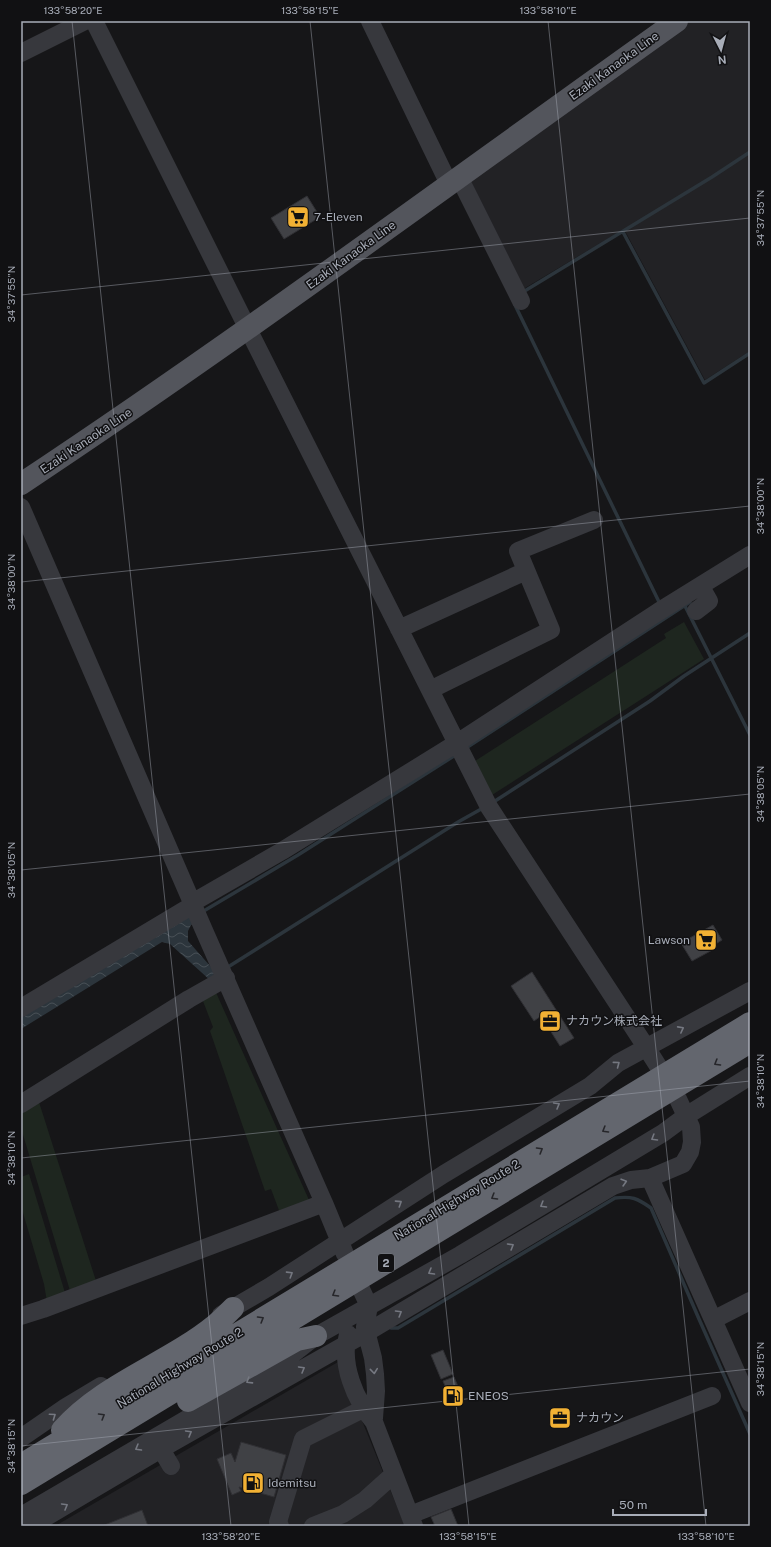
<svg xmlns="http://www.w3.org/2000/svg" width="771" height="1547" font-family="'Public Sans','Noto Sans JP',sans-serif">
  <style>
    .built { fill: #222225 }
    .grass { fill: #1e261f }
    .water { fill: url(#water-waves) }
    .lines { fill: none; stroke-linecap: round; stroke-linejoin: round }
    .stream { stroke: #2c353c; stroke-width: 3.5 }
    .building { fill: #404145; stroke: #303034 }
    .minor { stroke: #37383d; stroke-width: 18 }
    .major { stroke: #53555c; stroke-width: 22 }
    .highway { stroke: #63666e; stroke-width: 22 }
    .oneway { stroke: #757881 }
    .oneway2 { stroke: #26262a }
    .ticks { fill: none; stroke: #a8adb8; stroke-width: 1; stroke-opacity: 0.45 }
    .labels { text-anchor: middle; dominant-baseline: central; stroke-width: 3; stroke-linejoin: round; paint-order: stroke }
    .shield { fill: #111113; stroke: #7b7e86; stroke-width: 1 }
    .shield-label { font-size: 11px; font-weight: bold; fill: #a8adb8 }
    .street-label { font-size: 12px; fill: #a8adb8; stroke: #111113 }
    .poi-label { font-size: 12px; fill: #a8adb8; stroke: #111113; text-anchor: start }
    .neatline { fill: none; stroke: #a8adb8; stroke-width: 1.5 }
    .ticks-label { font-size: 10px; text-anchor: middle; fill: #a8adb8 }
  </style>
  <defs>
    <pattern id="water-waves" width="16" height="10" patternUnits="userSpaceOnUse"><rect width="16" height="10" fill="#2c353c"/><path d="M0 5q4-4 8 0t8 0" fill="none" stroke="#485056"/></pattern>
  </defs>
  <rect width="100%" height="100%" fill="#161618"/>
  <!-- built -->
  <path class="built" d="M688 21H750V351L705 380 624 229 520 291 469 177Z
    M338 1362 405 1526H55Z"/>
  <!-- grass -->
  <path class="grass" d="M684 622 704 659 492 795 475 761 666 638 664 634Z
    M214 988 309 1200 280 1213 271 1189 265 1191 210 1031 213 1027 201 996Z
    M38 1099 97 1284 71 1294 21 1128V1109Z
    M29 1174 66 1296 47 1302 44 1284 21 1206V1177Z"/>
  <!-- water -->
  <path class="water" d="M184 913 196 923 191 925 188 931V941L219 976 211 981 170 944 162 942 21 1029V1010Z"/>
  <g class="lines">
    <!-- stream -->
    <path class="stream" d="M623 232 704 383 750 353
      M523 292 712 177 750 152
      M515 305 660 604
      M685 606 750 735
      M466 748 690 602
      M495 801 650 701 684 676 750 633
      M202 912 298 855 457 754
      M228 967 458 822 483 808
      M391 1328H398L615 1198C632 1196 637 1198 651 1208L699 1319 750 1434"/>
  </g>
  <!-- building -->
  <path class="building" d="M307 196 320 217 284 239 271 218Z
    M713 925 722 940 714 945 716 948 692 961 681 943Z
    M532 972 574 1038 560 1046 541 1016 534 1021 511 986Z
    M443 1350 453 1374 441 1379 431 1355Z
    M454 1377 462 1396 451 1400 443 1381Z
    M241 1442 286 1455 274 1497 239 1487 241 1491 232 1495 217 1459 231 1453 235 1462Z
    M451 1509 458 1526H435L431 1517Z
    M142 1510 148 1526H102Z"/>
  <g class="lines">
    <!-- minor -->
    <path class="minor" d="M94 21 248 329 489 807 646 1047 658 1066
      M370 21 449 184
      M21 53 85 21
      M459 177 521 301
      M21 507 203 928 324 1203 345 1254
      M696 611 709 601 701 587
      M399 629 526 571
      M430 690 551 630 518 551 594 520
      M192 903 282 851 457 743 658 612 750 555
      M21 1008 193 905
      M21 1104 189 999 226 978
      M650 1178 750 1403
      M361 1289 369 1306 365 1327 373 1358 375 1374 376 1391 374 1418
      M221 1315 269 1287 444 1174 590 1086 618 1063 750 991
      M21 1316 43 1309 324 1203
      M713 1320 750 1301
      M348 1334C340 1364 355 1400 374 1422L414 1526
      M21 1438 66 1407 101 1386
      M155 1439 171 1466
      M410 1515 712 1396
      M21 1516 209 1406 289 1357 316 1336 460 1255 663 1133 686 1116 750 1076
      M31 1526 161 1449 366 1333 613 1186 631 1180 650 1178 683 1164 690 1152 692 1142 691 1127 678 1099
      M280 1526 278 1522 303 1439 363 1409 374 1406
      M313 1526 343 1514 365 1500 394 1474"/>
    <!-- major -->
    <path class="major" d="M21 484C244 336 459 176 677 21"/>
    <!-- highway -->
    <path class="highway" d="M188 1401 297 1340 316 1336
      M62 1430C104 1383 167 1364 215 1325 221 1320 227 1314 233 1308
      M21 1465 750 1023
      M21 1484 750 1042"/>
  </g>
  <!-- one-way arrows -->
  <defs><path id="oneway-chevron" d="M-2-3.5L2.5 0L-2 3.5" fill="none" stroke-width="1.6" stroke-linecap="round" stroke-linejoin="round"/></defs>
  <g class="oneway">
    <use href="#oneway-chevron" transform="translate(681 1029) rotate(-28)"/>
    <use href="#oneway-chevron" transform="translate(617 1064) rotate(-37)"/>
    <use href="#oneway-chevron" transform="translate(557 1105) rotate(-30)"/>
    <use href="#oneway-chevron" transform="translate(654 1138) rotate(149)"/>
    <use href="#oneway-chevron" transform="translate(624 1182) rotate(-16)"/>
    <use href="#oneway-chevron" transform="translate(399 1203) rotate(-33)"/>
    <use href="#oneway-chevron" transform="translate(543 1205) rotate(149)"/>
    <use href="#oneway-chevron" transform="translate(511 1246) rotate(-31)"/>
    <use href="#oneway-chevron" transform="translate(431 1272) rotate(150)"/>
    <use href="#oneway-chevron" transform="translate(290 1274) rotate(-32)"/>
    <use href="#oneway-chevron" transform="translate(399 1313) rotate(-31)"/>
    <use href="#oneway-chevron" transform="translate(302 1369) rotate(-30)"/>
    <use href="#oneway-chevron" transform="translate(374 1371) rotate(84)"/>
    <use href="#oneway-chevron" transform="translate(249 1381) rotate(148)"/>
    <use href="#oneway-chevron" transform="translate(53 1416) rotate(-35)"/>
    <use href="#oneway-chevron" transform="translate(189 1433) rotate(-30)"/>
    <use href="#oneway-chevron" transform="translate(138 1448) rotate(150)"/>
    <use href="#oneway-chevron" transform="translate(65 1506) rotate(-30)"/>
  </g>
  <g class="oneway2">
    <use href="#oneway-chevron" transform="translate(717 1063) rotate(149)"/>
    <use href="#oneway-chevron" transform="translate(605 1130) rotate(149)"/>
    <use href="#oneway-chevron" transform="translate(540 1150) rotate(-31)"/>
    <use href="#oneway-chevron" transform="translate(494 1197) rotate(149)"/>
    <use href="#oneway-chevron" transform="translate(335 1294) rotate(149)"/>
    <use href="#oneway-chevron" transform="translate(261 1319) rotate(-31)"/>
    <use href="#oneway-chevron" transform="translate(102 1416) rotate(-31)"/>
  </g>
  <!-- ticks -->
  <path class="ticks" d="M72 21 231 1526M310 21 469 1526M548 21 706 1526M21 295 750 218M21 582 750 506M21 870 750 794M21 1158 750 1081M21 1446 750 1369"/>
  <!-- icons -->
  <defs>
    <g id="supermarket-square" transform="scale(1.15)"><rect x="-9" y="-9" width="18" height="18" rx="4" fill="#f2b134" stroke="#111113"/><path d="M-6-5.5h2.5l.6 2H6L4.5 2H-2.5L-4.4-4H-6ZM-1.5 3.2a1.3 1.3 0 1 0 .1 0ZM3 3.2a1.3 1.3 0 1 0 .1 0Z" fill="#111"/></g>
    <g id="office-square" transform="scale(1.15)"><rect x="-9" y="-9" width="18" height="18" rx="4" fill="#f2b134" stroke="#111113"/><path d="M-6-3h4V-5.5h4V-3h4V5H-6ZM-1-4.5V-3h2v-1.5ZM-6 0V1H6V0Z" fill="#111"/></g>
    <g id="fuel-square" transform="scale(1.15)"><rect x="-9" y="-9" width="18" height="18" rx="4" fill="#f2b134" stroke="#111113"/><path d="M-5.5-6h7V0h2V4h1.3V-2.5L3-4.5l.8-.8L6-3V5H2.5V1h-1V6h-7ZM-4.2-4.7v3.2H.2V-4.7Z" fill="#111"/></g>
  </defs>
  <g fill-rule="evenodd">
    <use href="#supermarket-square" x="298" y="217"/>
    <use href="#supermarket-square" x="706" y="940"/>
    <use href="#office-square" x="550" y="1021"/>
    <use href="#fuel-square" x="453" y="1396"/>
    <use href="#office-square" x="560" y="1418"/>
    <use href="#fuel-square" x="253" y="1483"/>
  </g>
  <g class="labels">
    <!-- shield labels -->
    <rect class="shield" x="378" y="1254" width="16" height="18" rx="3"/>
    <g class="shield-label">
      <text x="386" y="1263">2</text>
    </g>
    <!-- street labels -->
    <g class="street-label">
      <text transform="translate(614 66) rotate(-36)">Ezaki Kanaoka Line</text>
      <text transform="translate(351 255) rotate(-36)">Ezaki Kanaoka Line</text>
      <text transform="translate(86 441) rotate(-34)">Ezaki Kanaoka Line</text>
      <text transform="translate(457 1200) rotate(-31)">National Highway Route 2</text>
      <text transform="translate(180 1368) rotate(-31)">National Highway Route 2</text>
    </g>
    <!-- poi labels -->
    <g class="poi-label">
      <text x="314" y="217">7-Eleven</text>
      <text x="690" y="940" text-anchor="end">Lawson</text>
      <text x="566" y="1021">ナカウン株式会社</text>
      <text x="468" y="1396">ENEOS</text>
      <text x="576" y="1418">ナカウン</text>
      <text x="268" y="1483">Idemitsu</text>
    </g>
  </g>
  <!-- border -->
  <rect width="771" height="1547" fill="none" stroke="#111113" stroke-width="44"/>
  <!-- north arrow -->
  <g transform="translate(721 50) rotate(174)" stroke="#111113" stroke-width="3" paint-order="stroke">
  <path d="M0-3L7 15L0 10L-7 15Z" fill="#a8adb8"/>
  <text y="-6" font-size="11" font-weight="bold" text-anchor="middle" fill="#a8adb8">N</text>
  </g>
  <!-- scale -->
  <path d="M613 1509v6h93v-6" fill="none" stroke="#a8adb8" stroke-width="2"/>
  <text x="619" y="1509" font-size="12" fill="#a8adb8" stroke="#111113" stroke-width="3" paint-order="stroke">50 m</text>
  <rect x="22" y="22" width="727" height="1503" class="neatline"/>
  <g class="ticks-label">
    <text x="73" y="14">133°58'20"E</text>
    <text x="310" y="14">133°58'15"E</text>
    <text x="548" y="14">133°58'10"E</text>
    <text transform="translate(760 218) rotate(-90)" y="4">34°37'55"N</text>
    <text transform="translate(11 294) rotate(-90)" y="4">34°37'55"N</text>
    <text transform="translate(760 506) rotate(-90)" y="4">34°38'00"N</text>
    <text transform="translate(11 582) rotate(-90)" y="4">34°38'00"N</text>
    <text transform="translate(760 794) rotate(-90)" y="4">34°38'05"N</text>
    <text transform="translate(11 870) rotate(-90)" y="4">34°38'05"N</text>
    <text transform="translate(760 1081) rotate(-90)" y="4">34°38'10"N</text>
    <text transform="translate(11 1158) rotate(-90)" y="4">34°38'10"N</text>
    <text transform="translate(760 1369) rotate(-90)" y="4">34°38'15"N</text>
    <text transform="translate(11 1446) rotate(-90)" y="4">34°38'15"N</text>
    <text x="231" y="1540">133°58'20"E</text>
    <text x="468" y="1540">133°58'15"E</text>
    <text x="706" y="1540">133°58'10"E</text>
  </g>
</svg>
